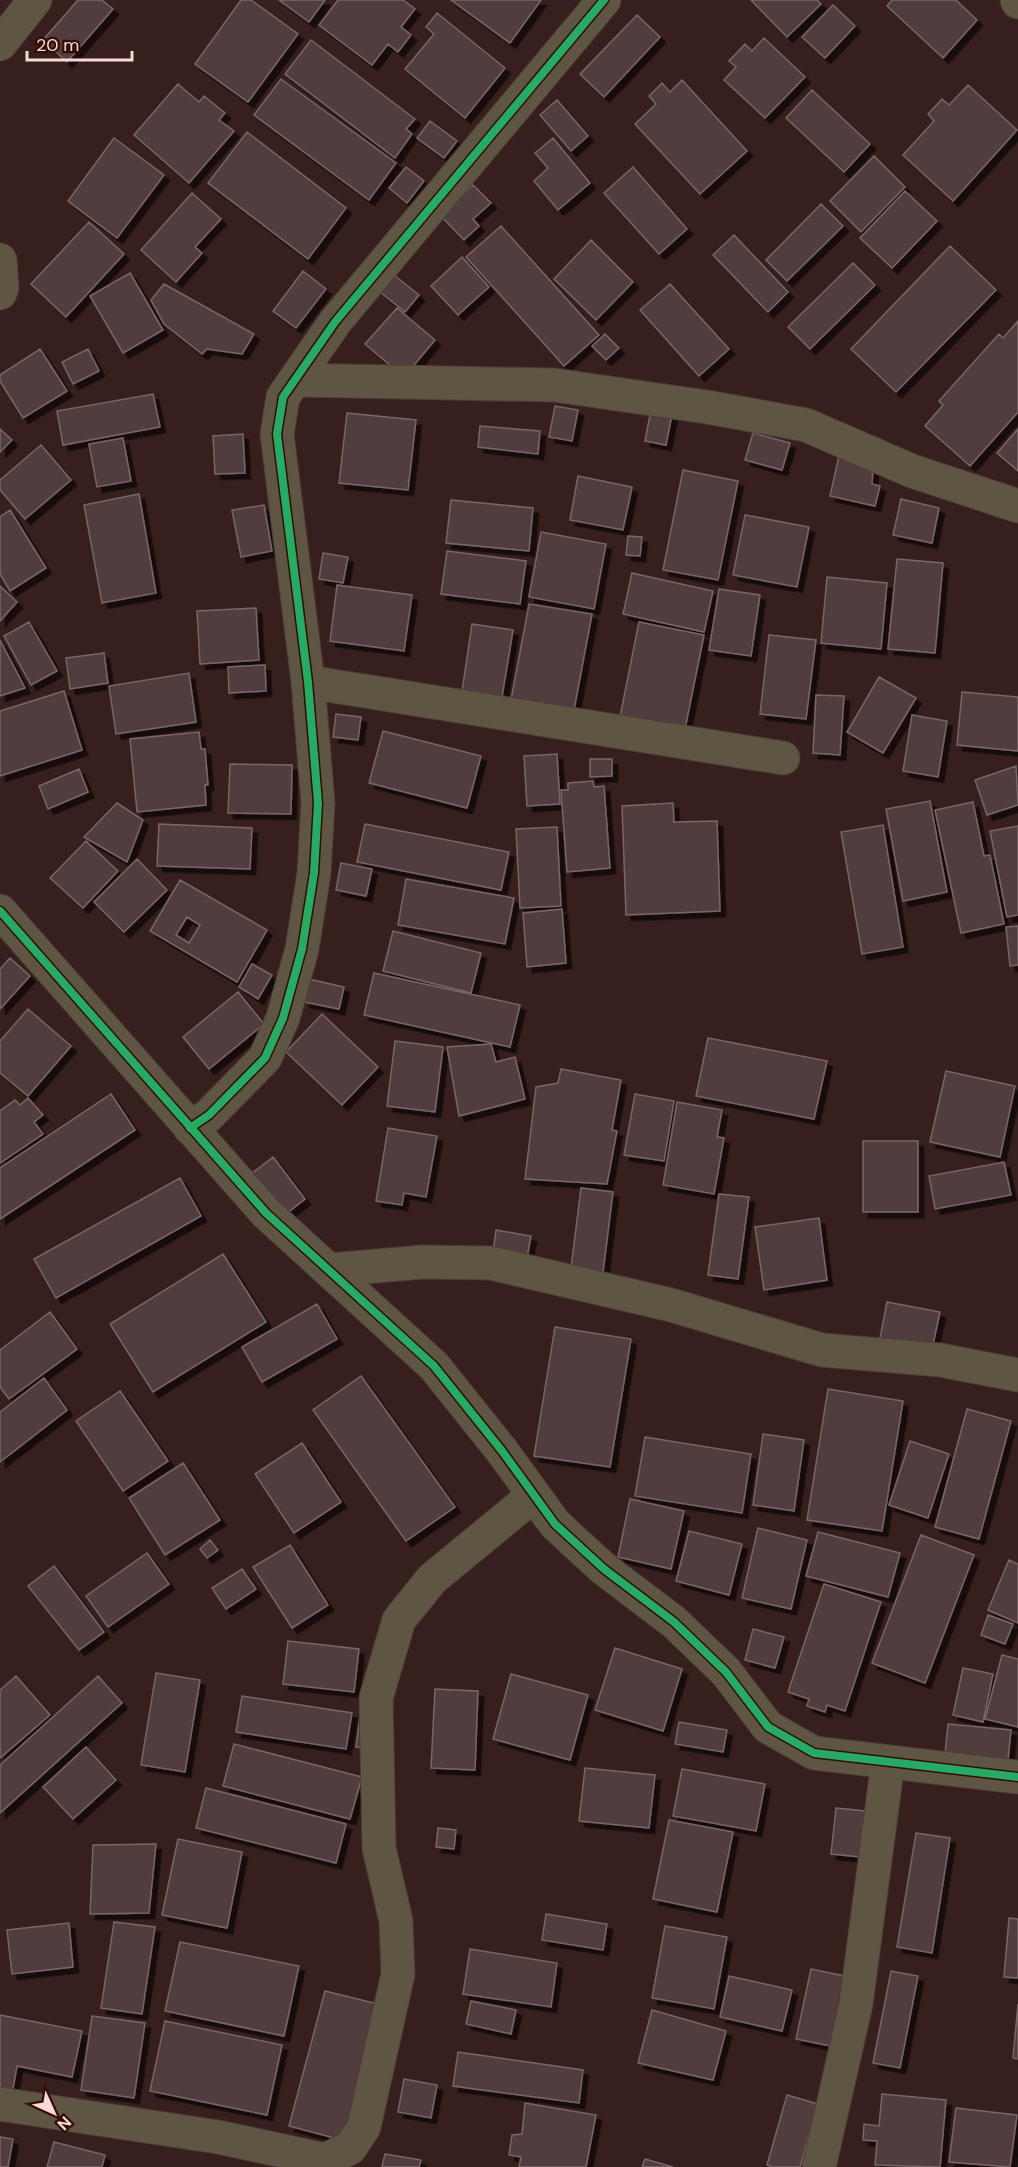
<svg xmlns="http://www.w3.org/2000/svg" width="1018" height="2167" font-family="'DM Sans',sans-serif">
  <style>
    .building { fill: #513d3e; stroke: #7a6566; stroke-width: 1.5; fill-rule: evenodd; filter: url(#shadow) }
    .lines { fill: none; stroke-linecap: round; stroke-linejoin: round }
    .minor-casing { stroke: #4e3b38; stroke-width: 35 }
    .minor { stroke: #5f5543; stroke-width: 33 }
    .cycleway-casing { stroke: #340c08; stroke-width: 11 }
    .cycleway { stroke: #26ab63; stroke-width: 8 }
  </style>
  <defs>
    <filter id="shadow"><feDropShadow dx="5.5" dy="5.5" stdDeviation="0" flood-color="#0009"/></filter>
  </defs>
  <rect width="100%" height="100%" fill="#361f1c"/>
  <!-- building -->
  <path class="building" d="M78 0H102L113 9 67 62 43 40Z
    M241 0H251L298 34 248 102 195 64Z
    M279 0H325L309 22Z
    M338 0H403L415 9 401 27 411 35 398 52 388 44 372 65 319 25Z
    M451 0H541L510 43Z
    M751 0H817L821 4 787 37Z
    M892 0H956L977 20 943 58 887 6Z
    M833 5 855 26 825 58 802 37Z
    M437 13 505 68 465 118 405 69 434 34 426 27Z
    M637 15 660 37 604 97 580 74Z
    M764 38 805 77 765 118 724 80 736 67 729 61 745 44 752 51Z
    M311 40 415 119 406 129 412 134 395 158 285 74Z
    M281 79 396 163 369 200 254 115Z
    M682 80 747 151 700 194 635 124 656 104 649 96 662 83 670 92Z
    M178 84 199 102 204 96 225 113 219 120 234 131 189 183 134 135Z
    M968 85 1017 130 953 201 903 155 934 121 928 114 942 99 949 105Z
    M812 90 870 144 844 172 786 118Z
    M557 100 588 136 571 151 540 115Z
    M430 121 457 141 444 158 417 138Z
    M247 132 346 208 308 259 208 183Z
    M114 138 164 175 117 238 68 201Z
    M553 138 590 183 558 210 534 181 548 168 535 153Z
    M874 156 905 187 861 232 830 201Z
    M406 167 424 181 407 203 389 188Z
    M633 167 687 229 659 254 604 193Z
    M473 185 491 203 473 219 479 226 464 240 441 216Z
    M905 191 937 221 892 268 860 238Z
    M192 193 221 219 195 247 202 253 176 282 141 250Z
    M821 204 843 226 787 281 766 260Z
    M89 222 124 254 66 317 31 284Z
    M501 226 599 335 564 366 466 257Z
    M734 235 788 292 768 312 713 255Z
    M591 240 633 282 596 320 554 279Z
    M950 246 996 290 896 392 851 349Z
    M462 257 489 287 458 315 431 286Z
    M853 263 875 285 810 349 788 327Z
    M303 271 326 289 296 328 273 311Z
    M130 273 163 330 123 353 90 296Z
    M394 275 419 295 405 312 380 292Z
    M164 284 254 334 242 354 207 349 202 354 164 324 151 300Z
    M670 284 729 349 699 376 640 310Z
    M397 308 435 340 404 377 365 344Z
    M1018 321V412L970 466 925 426 943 405 939 401 999 334 1003 338Z
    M605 334 619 348 606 360 592 346Z
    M40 349 67 391 23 418 0 381V375Z
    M88 349 99 371 73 384 62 362Z
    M153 394 160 427 63 445 57 411Z
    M555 406 578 410 572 441 549 437Z
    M651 410 672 414 666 445 645 441Z
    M347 413 416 420 408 490 339 483Z
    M480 426 540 431 538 454 478 447Z
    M0 429 12 440 0 452Z
    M1018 429V471L997 453Z
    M753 433 790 443 782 470 745 460Z
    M243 434 245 473 215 474 213 436Z
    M123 438 131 481 97 487 89 444Z
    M41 445 71 480 25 519 0 490V480Z
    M839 456 873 467 872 484 880 486 875 506 830 496Z
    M683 470 738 481 718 580 663 570Z
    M578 476 632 487 623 530 570 520Z
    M139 494 156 593 102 603 84 505Z
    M901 499 939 508 932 543 893 535Z
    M451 500 533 508 529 551 446 543Z
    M264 505 272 551 241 557 232 510Z
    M10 510 46 568 10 591 0 574V517Z
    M745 515 809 527 797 587 733 575Z
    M541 532 606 544 594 609 529 597Z
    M628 536 642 537 640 556 626 555Z
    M447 551 526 561 520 604 441 594Z
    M323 553 348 557 343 583 319 579Z
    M897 559 943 563 935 653 888 649Z
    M632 573 713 591 704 632 623 614Z
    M827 577 887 583 881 649 821 643Z
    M337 585 412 595 404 651 330 641Z
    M0 586 17 602 0 621Z
    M719 589 760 595 751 656 709 650Z
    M529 604 592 614 574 710 511 700Z
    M256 608 259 660 200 664 197 611Z
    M29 622 57 671 31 685 4 636Z
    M639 622 704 635 685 729 620 717Z
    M472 624 513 630 502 697 462 691Z
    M769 635 816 640 806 719 760 714Z
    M0 640 25 688 0 696Z
    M104 653 108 683 70 689 66 658Z
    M265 665 266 691 229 693 228 667Z
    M189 673 196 722 116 734 109 686Z
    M879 677 916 698 883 753 847 732Z
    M64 691 82 750 0 776V711Z
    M962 692 1018 697V751L957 745Z
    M816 695 844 696 840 755 813 753Z
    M336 714 361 717 358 740 333 737Z
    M912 715 947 721 938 777 903 771Z
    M383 731 481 756 467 808 369 783Z
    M199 732 201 749H205L208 785H205L206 805 137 812 130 739Z
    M557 754 560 804 527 806 524 756Z
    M590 759H612V776L590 777Z
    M230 764 292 765 291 814 228 813Z
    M1016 766 1018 805 987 815 975 780Z
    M79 769 88 792 48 809 39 786Z
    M593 781 594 787 604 786 610 868 567 872 561 790H568V783Z
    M930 801 947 892 903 901 886 809Z
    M973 802 984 856 990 855 1004 924 961 933 935 810Z
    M117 803 143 820 127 862 84 837Z
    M673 803 674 822 717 821 720 911 626 915 622 806Z
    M159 824 252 828 250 869 157 866Z
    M365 824 509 852 501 890 357 862Z
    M883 825 903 947 862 954 841 832Z
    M1018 826V915L1007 917 990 831Z
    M557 827 561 906 520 908 516 829Z
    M86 841 118 871 83 908 50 878Z
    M137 859 167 890 124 932 94 902Z
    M341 863 372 869 366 896 336 890Z
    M406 879 514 898 505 944 398 925Z
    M180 880 267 930 237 982 150 931ZM187 917 200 925 189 943 176 935Z
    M562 909 566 963 527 967 523 913Z
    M1018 926V965L1010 966 1006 927Z
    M393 931 481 953 471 993 383 971Z
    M10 958 30 976 0 1009V969Z
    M252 964 272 975 258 999 239 987Z
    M374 973 520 1005 510 1047 364 1015Z
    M309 979 344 987 339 1009 304 1002Z
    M238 992 264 1024 209 1069 183 1037Z
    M28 1009 71 1046 28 1096 0 1073V1041Z
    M322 1014 378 1067 342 1105 286 1052Z
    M708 1038 827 1061 814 1119 696 1096Z
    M395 1041 443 1047 435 1112 387 1106Z
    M491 1044 496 1062 515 1057 525 1099 459 1116 447 1047Z
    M561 1069 621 1080 612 1130 617 1131 607 1184 525 1179 536 1087 558 1083Z
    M946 1071 1015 1086 1000 1157 930 1142Z
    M111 1094 135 1130 0 1219V1168Z
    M635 1094 674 1101 664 1161 624 1155Z
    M28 1098 43 1115 34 1122 43 1134 0 1163V1111L15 1100 20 1105Z
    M677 1102 722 1110 717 1137 724 1138 714 1194 663 1185Z
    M388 1128 437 1136 426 1197 404 1193 402 1205 376 1201Z
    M863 1141H918V1212H863Z
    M273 1157 305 1199 282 1217 250 1175Z
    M1004 1162 1011 1195 935 1209 929 1176Z
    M180 1178 201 1216 56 1298 34 1259Z
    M581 1188 613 1192 603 1272 571 1268Z
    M719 1194 749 1197 738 1279 708 1275Z
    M819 1218 827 1280 764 1290 755 1227Z
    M496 1230 531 1236 527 1258 493 1252Z
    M223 1254 266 1322 153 1392 110 1324Z
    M887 1302 940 1312 932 1349 880 1338Z
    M317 1304 337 1339 262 1382 242 1347Z
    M50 1312 77 1349 9 1399 0 1387V1350Z
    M555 1327 631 1339 610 1467 534 1456Z
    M361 1376 455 1507 406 1541 313 1410Z
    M44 1378 67 1410 0 1462V1412Z
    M828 1389 903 1401 882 1531 807 1520Z
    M120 1391 168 1461 123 1491 76 1421Z
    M967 1409 1011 1421 979 1539 935 1527Z
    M763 1434 804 1440 794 1511 753 1505Z
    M645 1437 751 1454 742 1513 635 1496Z
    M910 1441 949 1454 928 1518 889 1505Z
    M302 1443 341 1502 294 1533 255 1474Z
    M183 1463 220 1520 165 1555 129 1498Z
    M630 1499 684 1511 671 1569 618 1557Z
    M758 1528 807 1540 791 1609 742 1598Z
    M689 1531 742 1544 729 1595 676 1581Z
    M818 1532 900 1553 888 1597 806 1576Z
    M921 1535 974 1555 925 1683 872 1663Z
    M210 1540 218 1550 207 1558 200 1549Z
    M290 1545 328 1605 292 1628 253 1567Z
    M147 1553 169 1584 108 1627 86 1596Z
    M1009 1560 1018 1564V1623L988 1610Z
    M54 1566 104 1632 79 1650 28 1586Z
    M242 1569 256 1589 226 1609 212 1588Z
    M824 1584 881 1602 845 1711 827 1705 825 1712 807 1706 809 1699 788 1692Z
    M988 1615 1013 1624 1005 1644 981 1635Z
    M753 1629 784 1637 775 1668 745 1660Z
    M288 1641 359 1649 354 1692 283 1684Z
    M615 1648 682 1669 663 1731 595 1710Z
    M1002 1655 1018 1659V1727L985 1719Z
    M963 1668 993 1674 983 1722 953 1715Z
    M156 1673 200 1680 185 1772 141 1765Z
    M511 1674 588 1695 570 1760 493 1739Z
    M16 1676 50 1715 0 1758V1690Z
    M98 1676 122 1703 0 1813V1765Z
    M435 1689 478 1691 475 1770 431 1768Z
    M242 1696 352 1713 346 1749 236 1732Z
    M360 1716 369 1748 356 1747Z
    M679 1722 727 1730 723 1752 675 1744Z
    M948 1724 1011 1730 1007 1770 944 1764Z
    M234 1744 362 1777 350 1819 223 1786Z
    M86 1747 116 1780 73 1819 43 1787Z
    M585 1768 655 1775 649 1828 579 1821Z
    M682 1769 765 1784 756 1831 673 1816Z
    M206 1788 346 1824 336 1863 196 1828Z
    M836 1808 865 1811 861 1857 831 1854Z
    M669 1820 733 1832 717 1912 653 1899Z
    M438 1828 456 1830 454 1849 436 1847Z
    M916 1833 950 1838 932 1953 897 1947Z
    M178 1839 242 1852 227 1928 162 1915Z
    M156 1844 149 1913 90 1914 93 1845Z
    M546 1914 607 1924 603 1950 542 1940Z
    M1009 1918 1018 1919V1978L1004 1977Z
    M114 1922 155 1927 142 2014 101 2008Z
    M69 1923 73 1967 12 1974 7 1930Z
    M665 1926 727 1937 714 2009 652 1998Z
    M180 1942 299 1966 284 2036 165 2011Z
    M470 1949 557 1963 551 2007 463 1994Z
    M811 1969 845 1976 831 2046 796 2039Z
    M891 1971 918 1976 900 2068 873 2063Z
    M729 1976 792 1990 782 2031 720 2017Z
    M325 1991 382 2005 346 2141 289 2126Z
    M471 2001 516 2010 511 2034 466 2024Z
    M1018 2004V2059L1013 2058Z
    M652 2010 726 2031 713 2080 638 2063Z
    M0 2015 82 2031 72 2077 17 2066 11 2100 0 2098Z
    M92 2016 145 2023 134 2098 81 2090Z
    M165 2021 282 2045 267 2115 150 2091Z
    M458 2052 583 2070 579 2103 453 2086Z
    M404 2079 437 2085 431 2118 398 2112Z
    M882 2094 946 2100 940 2167 875 2165 877 2141 863 2140 864 2124 879 2126Z
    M787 2095 818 2104 800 2167H773L767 2165Z
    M525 2103 596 2115 586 2167H519L521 2157 509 2155 512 2135 522 2134Z
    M956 2108 1017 2115 1010 2167 949 2162Z
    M0 2137 13 2139 8 2167H0Z
    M54 2142 105 2155 102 2167H47Z
    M385 2154 421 2160 419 2167H382Z
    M645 2159 673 2167H642Z"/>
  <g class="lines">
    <!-- minor casing -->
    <g class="minor-casing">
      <path id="minor" d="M1017 0 1018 2
        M0 44 35 0
        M0 260 2 288 0 293
        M298 380 554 385 707 407 806 425 912 471 1018 506
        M308 682 783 758
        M0 911 266 1213 434 1366 502 1451 555 1524 604 1569 674 1622 726 1672 768 1727 814 1753 1018 1777
        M190 1128 209 1115 265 1058 283 1018 302 949 314 873 318 803 308 682 277 434 283 397 335 322 604 0
        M330 1270 422 1262 491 1263 671 1305 822 1350 940 1360 1018 1375
        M0 2104 218 2137 325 2160 350 2148 364 2127 398 1974 396 1921 379 1848 376 1698 399 1620 432 1579 534 1495
        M819 2167 856 2004 888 1762"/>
    </g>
    <!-- minor -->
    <use href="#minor" class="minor"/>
    <!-- cycleway casing -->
    <g class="cycleway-casing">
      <path id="cycleway" d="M0 911 266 1213 434 1366 502 1451 555 1524 604 1569 674 1622 726 1672 768 1727 814 1753 1018 1777
        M190 1128 209 1115 265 1058 283 1018 302 949 314 873 318 803 308 682 277 434 283 397 335 322 604 0"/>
    </g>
    <!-- cycleway -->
    <use href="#cycleway" class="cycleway"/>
  </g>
  <!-- north arrow -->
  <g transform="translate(54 2113) rotate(135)" stroke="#340c08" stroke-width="4.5" paint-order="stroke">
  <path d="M0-4.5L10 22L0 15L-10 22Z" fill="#f7dad5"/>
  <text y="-9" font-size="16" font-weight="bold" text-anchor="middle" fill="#f7dad5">N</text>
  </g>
  <!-- scale -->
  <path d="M27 51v9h105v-9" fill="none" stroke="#f7dad5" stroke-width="3"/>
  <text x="36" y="51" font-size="18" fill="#f7dad5" stroke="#340c08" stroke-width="4.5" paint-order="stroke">20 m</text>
</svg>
